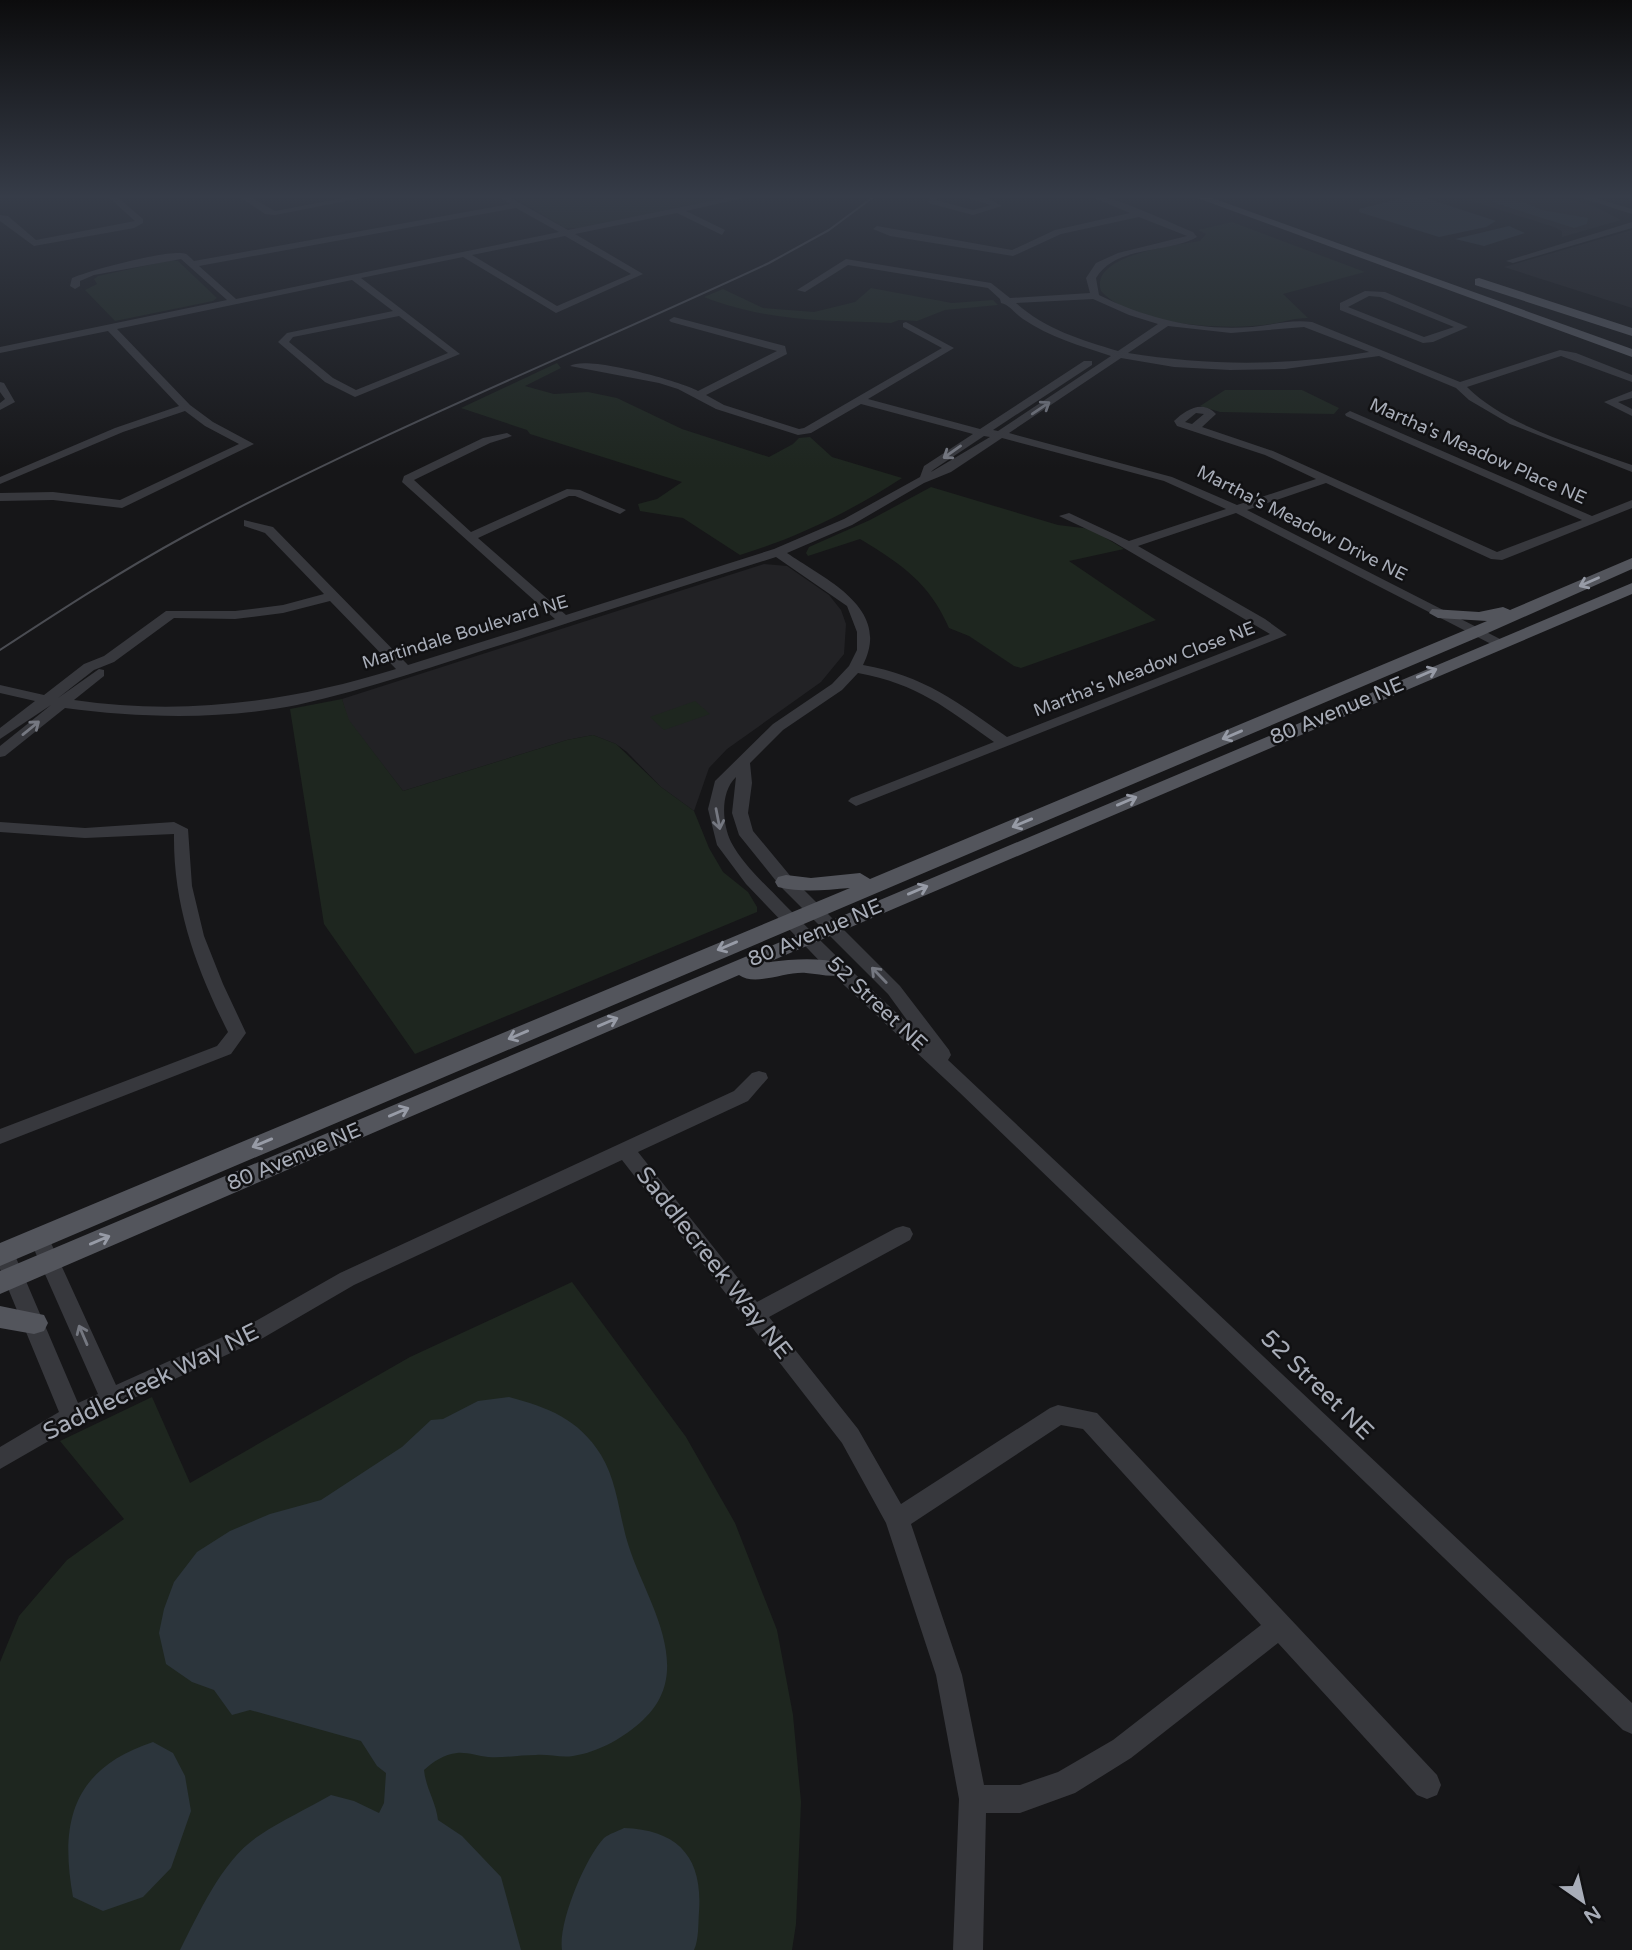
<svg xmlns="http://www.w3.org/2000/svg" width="1632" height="1950" font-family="'Varela Round',sans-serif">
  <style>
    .built { fill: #222225 }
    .green { fill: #1e261f }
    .water { fill: #2c353c }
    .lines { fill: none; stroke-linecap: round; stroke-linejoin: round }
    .minor { fill: #37383d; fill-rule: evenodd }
    .major { fill: #53555c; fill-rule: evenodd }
    .tram { stroke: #4a4c52; stroke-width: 2 }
    .oneway { stroke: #757881 }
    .oneway2 { stroke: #979ba6 }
    .labels { text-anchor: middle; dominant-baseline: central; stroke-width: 5; stroke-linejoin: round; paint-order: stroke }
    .far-street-label { font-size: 18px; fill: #a8adb8; stroke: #111113 }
    .street-label { font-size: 21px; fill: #a8adb8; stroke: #111113 }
    .near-street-label { font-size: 24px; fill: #a8adb8; stroke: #111113 }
  </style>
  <rect width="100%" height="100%" fill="#161618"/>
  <!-- built -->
  <path class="built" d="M1453 195H1557L1596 207 1621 220 1562 237V231L1554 227Z
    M1632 230V308L1504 267Z
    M764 564 787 566 829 595 841 610 846 624 844 654 821 682 727 749 709 768 694 811 661 787 627 752 616 744 593 735 567 740 403 791 348 720 342 699Z"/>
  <!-- green -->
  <path class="green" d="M509 195H739L578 228H565Z
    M1232 222 1365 272 1283 294 1308 318C1294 318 1284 322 1271 324 1229 331 1131 326 1101 291 1089 255 1175 245 1200 241L1206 234 1198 230Z
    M172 260 178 261 217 298 213 301 115 321 85 290 97 284 94 279 98 276Z
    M871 288 952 303 993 300 998 305 945 310 917 321 899 320 891 323C824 320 768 322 704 297L723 289 763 308 814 312 855 302Z
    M557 363 561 368 525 386 554 394 588 392 617 398 682 429 769 457 793 444 799 438 810 437 832 457 902 478C851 511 799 537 740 555L683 518 640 511 638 504 657 499 682 482 530 434 527 430 461 408Z
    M1225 390H1302L1339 408 1334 414 1220 412 1200 406Z
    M931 487 1058 525 1091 529 1124 549 1069 561 1156 620 1021 668 1014 666 969 636 949 628C929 582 901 564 860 539L808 556 806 553 809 547 870 520Z
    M342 699 349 720 403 791 567 740 593 735 616 744 661 787 694 811 709 848 723 872 748 892 757 907V912L415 1054 324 924 290 709Z
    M695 701 710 714 664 730 650 717Z
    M572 1282 686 1437 735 1523 777 1630 793 1715 801 1802 796 1924 792 1950H0V1662L19 1616 67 1560 124 1519 60 1441 152 1397 190 1483 410 1357Z"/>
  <!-- water -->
  <path class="water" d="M1406 197 1426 198 1496 221 1486 227 1439 237 1359 212V209Z
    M1495 200 1524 202 1542 210 1588 218 1587 224 1574 228 1495 203 1492 202Z
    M1509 226 1525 233 1484 246 1455 239Z
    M509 1397C547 1407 579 1419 601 1455 618 1483 619 1517 629 1547 646 1600 697 1670 643 1720 625 1737 599 1752 573 1756 561 1758 548 1754 536 1755 520 1755 505 1758 488 1757 478 1756 467 1752 457 1753 444 1754 433 1762 424 1770 426 1789 436 1802 438 1820L462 1836 501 1877 521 1950H180C199 1913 223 1858 260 1835 282 1820 307 1809 331 1795L354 1801 379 1813 384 1803 386 1773 377 1766 361 1741 250 1710 232 1715 214 1690 192 1682 166 1664 159 1633 164 1609 174 1582 197 1552 230 1531 270 1514 321 1500 402 1447 431 1420 443 1419 478 1401Z
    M153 1742 173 1753 185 1776 191 1811 171 1868 143 1897 103 1911 73 1897C59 1820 74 1768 153 1742Z
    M624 1828C678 1830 703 1857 699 1912 698 1924 699 1939 694 1950H562C558 1923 585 1858 604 1838 609 1834 618 1831 624 1828Z"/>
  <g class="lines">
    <!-- minor -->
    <path class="minor" d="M106 195H115L143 219V223L134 228 34 246 0 221V215L8 216 36 240 135 221Z
      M237 195H247L275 211 360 195H377L275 215 265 214Z
      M496 195H506L568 230 740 195H756L686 211 725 230 722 235 677 213 575 234 643 274 556 313 463 257 361 278 460 354 355 397 325 382 278 342 287 333 393 311 352 280 117 329 190 405 213 422 254 444 122 508 53 500 0 501V493L53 492 120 500 239 444 205 426 185 411 123 432 0 484V477L115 428 179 406 108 331 0 353V347L227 300 181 259 94 275 80 281V286L75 289 70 286 72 278C88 271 171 248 186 254 187 254 193 260 194 261L510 204ZM516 208 559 232 236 299 199 266ZM565 236 631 274 557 306 472 255ZM399 316 448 353 356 390 333 378 289 342 293 337Z
      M932 195H940L936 200 973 210 991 205 957 195 988 198 1002 206 973 215 928 203Z
      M1087 195C1115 195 1165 221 1193 232L1197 237C1167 254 1116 245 1096 278L1099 295C1147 319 1199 331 1252 327 1273 325 1291 319 1312 322L1460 382 1560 350 1576 353 1632 375V382L1561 356 1467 387C1507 427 1580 446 1632 465V472L1510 424 1469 400 1456 388 1379 356 1285 369 1230 370 1174 367 1121 358 1009 433 1172 477 1237 505 1316 479 1265 455 1177 426 1174 421C1185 410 1203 399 1216 414L1202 427 1273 451 1497 552 1582 520 1346 416 1345 414 1350 411 1592 516 1632 500V508L1502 560 1491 559 1326 483 1247 510 1502 640 1504 643 1497 647 1236 513 1138 546 1265 619 1287 635 856 806 848 801 851 798 994 742C946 708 918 684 858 673L842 690 783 730 750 763 752 783 748 813 753 831 792 878 900 986 949 1050 951 1055 948 1060 1632 1703V1734L1623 1730 959 1092 831 973 746 884 717 845 708 809 715 781 773 724 832 684 849 666 857 650V632L847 606 776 557C687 585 598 613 510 642 439 664 370 689 297 705 222 720 140 718 65 708L5 756 0 757V746L51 705 0 739V728L35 701 0 693V685L44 695 84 664 104 656 166 611H235L283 605 324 594 265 533 244 526V520L273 527 408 665 555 619 402 482 404 476 483 438 507 433 512 436 490 443 414 480 471 532 567 489 580 490 626 510 620 514 575 496H569L478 538 566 615 774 549 844 519 920 477 924 466 973 434 861 404 811 433 798 435 716 409 678 389 659 383 570 366C587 355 679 381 698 391L777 351 671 322 669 320 674 317 785 346 787 354 706 395 724 405 799 429 804 428 942 348 903 327V323L906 322 954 348 868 399 980 429 1084 361H1092V365L993 430 998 431 1111 356C1081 346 1049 337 1023 319 1015 314 1010 305 1001 303L1000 299 988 288 848 265 805 292 797 290 846 259 991 283 1010 298 1090 293 1086 278 1096 263 1118 253 1187 236 1139 217 1061 234 1013 256 890 236 873 229 877 226 1012 250 1055 230 1130 213ZM1093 299 1129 315 1158 324 1118 351C1081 340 1045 329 1016 303ZM1168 326 1231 333 1304 327 1369 352C1288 366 1209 366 1128 353ZM1196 413 1204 414 1192 424 1185 422ZM984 436 990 437 931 472 933 470ZM1002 438 1164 481 1226 509 1129 541 1069 513 1059 516 1112 541 1270 634 1007 737C957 702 925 676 863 665 892 608 826 580 787 553L852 525 924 483 951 472ZM330 601 396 669C290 702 184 716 74 700L104 676V670L99 669 58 698 94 670 114 662 174 618 235 619 283 613ZM736 777 732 813 739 835 780 886 888 994 912 1027C868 987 825 946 784 904 766 885 743 865 731 842 722 823 720 792 736 777Z
      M1572 195H1585L1632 209V214Z
      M1632 222V228L1513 263 1506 261Z
      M1365 291 1385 292 1468 327 1433 342 1423 343 1340 310V303ZM1369 296 1380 297 1454 327 1424 337 1348 307Z
      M0 382 4 383 15 402 0 410V403L5 399 0 392Z
      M1632 391V398L1618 402 1632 409V416L1604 402Z
      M0 822 85 828 174 822 188 829 192 886 204 936 223 984 246 1033 231 1054 0 1144V1129L217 1046 228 1032C196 968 173 906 174 834L85 838 0 832Z
      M759 1071 766 1073 768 1078 748 1101 638 1152 757 1302 896 1228 903 1226 910 1228 913 1234 910 1240 769 1317 858 1429 901 1504 1050 1408 1058 1405 1097 1413 1437 1775 1441 1785 1437 1795 1427 1799 1417 1795 1278 1643 1131 1758 1075 1793 1020 1813H986L983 1950H953L959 1799 936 1675 886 1523 842 1443 622 1160 354 1285 263 1338 80 1423 0 1469V1447L59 1412 0 1269V1246L11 1247 14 1253 78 1403 98 1394 29 1238 32 1232 39 1230 46 1232 116 1385 247 1326 340 1273 734 1091 752 1073ZM1061 1425 1083 1429 1261 1625 1113 1740 1058 1772 1020 1785H984L962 1675 911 1524Z"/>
    <!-- major -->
    <path class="major" d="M1189 195H1204L1632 349V357Z
      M1479 278 1632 328V336L1475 285V279Z
      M1632 558V569L1481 636 0 1266V1243L850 888C825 890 803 893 778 887L775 882 778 877 786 875 811 878 860 873 870 879 1487 621 1438 618 1429 613 1432 609 1479 612 1503 607 1510 610Z
      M1632 583V594L769 962C795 959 819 957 845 964L848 969 845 974C832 978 819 974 806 973 786 971 755 987 739 975L0 1294V1271Z
      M0 1306 44 1315 48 1323 44 1331 34 1334 0 1328Z"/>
    <!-- tram -->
    <path class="tram" d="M0 650C61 610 121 571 185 536 374 434 574 354 769 263L829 230 876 195"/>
  </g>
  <!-- one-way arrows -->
  <defs><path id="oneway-shaft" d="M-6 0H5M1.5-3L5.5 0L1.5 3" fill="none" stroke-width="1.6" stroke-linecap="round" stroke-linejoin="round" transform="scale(1.75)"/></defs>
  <g class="oneway">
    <use href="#oneway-shaft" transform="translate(1041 408) rotate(-34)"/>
    <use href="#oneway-shaft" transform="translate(952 452) rotate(145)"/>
    <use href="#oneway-shaft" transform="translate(31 728) rotate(-39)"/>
    <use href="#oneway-shaft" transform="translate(718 819) rotate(79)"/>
    <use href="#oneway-shaft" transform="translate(879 975) rotate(-134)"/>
    <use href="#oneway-shaft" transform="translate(83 1335) rotate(-113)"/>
  </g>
  <g class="oneway2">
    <use href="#oneway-shaft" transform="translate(1589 582) rotate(156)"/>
    <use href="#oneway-shaft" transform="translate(1427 673) rotate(-23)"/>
    <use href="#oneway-shaft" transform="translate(1232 735) rotate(157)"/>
    <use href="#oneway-shaft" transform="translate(1127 801) rotate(-23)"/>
    <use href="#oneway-shaft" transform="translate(1022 823) rotate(157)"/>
    <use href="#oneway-shaft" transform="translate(918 890) rotate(-23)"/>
    <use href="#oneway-shaft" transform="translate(727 946) rotate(157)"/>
    <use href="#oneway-shaft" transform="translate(608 1022) rotate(-23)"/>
    <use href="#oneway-shaft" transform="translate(518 1035) rotate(157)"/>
    <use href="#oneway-shaft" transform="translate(399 1112) rotate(-23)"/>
    <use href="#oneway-shaft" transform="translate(262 1143) rotate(157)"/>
    <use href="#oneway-shaft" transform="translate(100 1240) rotate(-23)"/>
  </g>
  <!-- sky -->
  <linearGradient id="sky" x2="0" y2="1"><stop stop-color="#0c0c0d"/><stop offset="0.42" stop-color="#363c48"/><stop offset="1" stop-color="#363c48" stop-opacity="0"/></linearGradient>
  <rect width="1632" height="468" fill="url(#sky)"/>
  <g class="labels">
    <!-- far-street labels -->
    <g class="far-street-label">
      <text transform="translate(1478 451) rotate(24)">Martha's Meadow Place NE</text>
      <text transform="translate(1302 523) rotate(27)">Martha's Meadow Drive NE</text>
      <text transform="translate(465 632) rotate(-17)">Martindale Boulevard NE</text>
      <text transform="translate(1144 669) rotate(-21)">Martha's Meadow Close NE</text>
    </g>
    <!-- street labels -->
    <g class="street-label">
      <text transform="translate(1337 711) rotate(-23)">80 Avenue NE</text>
      <text transform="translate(815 933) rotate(-23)">80 Avenue NE</text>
      <text transform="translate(877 1004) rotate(43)">52 Street NE</text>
      <text transform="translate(294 1157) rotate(-23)">80 Avenue NE</text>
    </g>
    <!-- near-street labels -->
    <g class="near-street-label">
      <text transform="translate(714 1263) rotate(52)">Saddlecreek Way NE</text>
      <text transform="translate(151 1382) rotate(-26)">Saddlecreek Way NE</text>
      <text transform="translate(1317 1385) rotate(44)">52 Street NE</text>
    </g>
  </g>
  <!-- north arrow -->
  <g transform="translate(1583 1901) rotate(146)" stroke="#111113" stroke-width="5" paint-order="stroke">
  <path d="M0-5L12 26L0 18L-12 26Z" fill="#a8adb8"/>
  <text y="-10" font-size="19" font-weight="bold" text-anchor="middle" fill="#a8adb8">N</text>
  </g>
</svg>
